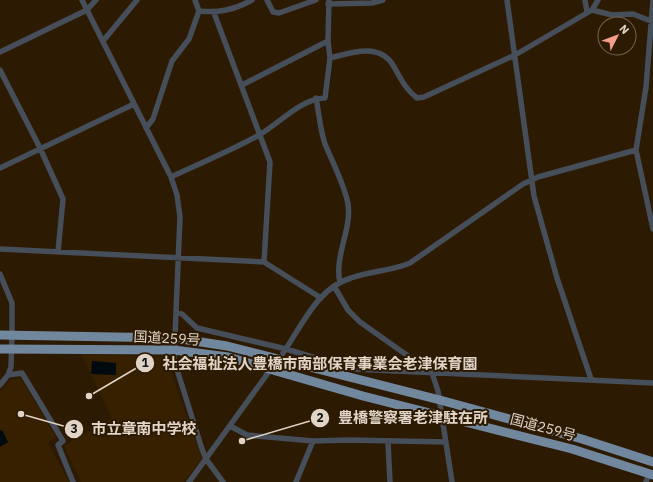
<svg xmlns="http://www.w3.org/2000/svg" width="653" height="482" font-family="'IBM Plex Sans','Noto Sans JP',sans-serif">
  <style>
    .built { fill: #362000 }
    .water { fill: #000a0f }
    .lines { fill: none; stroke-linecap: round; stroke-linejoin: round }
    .minor { stroke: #454e59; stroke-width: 5.5 }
    .trunk { stroke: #71879e; stroke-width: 9 }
    .labels { text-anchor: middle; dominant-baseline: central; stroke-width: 4; stroke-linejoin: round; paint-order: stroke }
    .street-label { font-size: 14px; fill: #e0d4c6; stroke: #2c1a03 }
    .leader { fill: none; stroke: #e0d4c6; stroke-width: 1.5 }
    .callout-dot { fill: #e0d4c6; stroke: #2c1a03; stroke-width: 1.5 }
    .mark-label { font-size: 12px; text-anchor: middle; font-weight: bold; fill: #111 }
    .callout-label { font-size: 15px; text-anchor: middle; font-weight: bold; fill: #e0d4c6; stroke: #2c1a03; stroke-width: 4; stroke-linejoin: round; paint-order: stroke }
  </style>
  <rect width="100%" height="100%" fill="#2c1a03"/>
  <!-- built -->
  <path class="built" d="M81 354 168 357 171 373 202 458 184 482H81L64 446 112 418Z
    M20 378 56 437 48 443 69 482H0V391L11 379Z"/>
  <!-- water -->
  <path class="water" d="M92 361 116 363V375L91 374Z
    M2 430 8 442 0 447V431Z"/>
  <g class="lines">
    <!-- minor -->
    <path class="minor" d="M82 0 171 177 177 195 180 217 174 360 202 449 206 459 223 482
      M267 0 273 12 279 13 316 0
      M507 0 534 196 557 278 591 379
      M585 0 587 12
      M653 0 646 87 636 150 653 229
      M328 4 372 3 383 0
      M592 10 612 15 633 14 653 22
      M199 11C219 13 234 10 252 0
      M214 13 270 162 264 262
      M103 41 137 0
      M0 52 87 10 96 0
      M330 58C350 53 379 42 393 65 400 77 405 89 417 98L424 97 515 55 592 10 598 0
      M0 70 40 148 63 199 58 252
      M242 85 328 41
      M316 98C319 113 320 129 325 144 332 161 345 186 348 204 352 229 334 256 340 283
      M146 128 153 119 172 61 189 39 199 11 195 0
      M0 168 134 104
      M171 177C200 163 231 151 259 135 280 123 300 99 325 98L330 58 328 41 329 0
      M0 249 264 262 321 298
      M0 274 12 303V335L11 367 8 375 0 385
      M334 286 348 310 360 322 432 373 438 391 452 482
      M176 312 182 314 197 328 286 349 352 369 653 383
      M283 353C302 326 317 288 351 278 371 271 391 271 410 263L523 184 538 177 636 150
      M8 375 22 373 63 441 58 445 73 482
      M230 426 247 435 313 441 349 440 446 442
      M388 442 390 482
      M189 482 268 373
      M296 482 313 441
      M646 482 649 474"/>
    <!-- trunk -->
    <path class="trunk" d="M0 335 175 338 227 346 440 400 582 439 653 462
      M0 349 174 350 228 357 363 396 572 449 653 475"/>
  </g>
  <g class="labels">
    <!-- street labels -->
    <g class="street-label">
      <text transform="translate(167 338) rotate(3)">国道259号</text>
      <text transform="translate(543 427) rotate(15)">国道259号</text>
    </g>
  </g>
  <!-- callouts -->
  <path class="leader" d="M89 396L145 363M242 441L320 418M21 414L74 429"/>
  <g class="callout-dot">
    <circle cx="89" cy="396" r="4"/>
    <circle cx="242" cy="441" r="4"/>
    <circle cx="21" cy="414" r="4"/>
    <circle cx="145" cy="363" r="10"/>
    <circle cx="320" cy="418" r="10"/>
    <circle cx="74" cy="429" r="10"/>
  </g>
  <g class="mark-label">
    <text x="145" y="367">1</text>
    <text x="320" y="422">2</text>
    <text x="74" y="433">3</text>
  </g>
  <g class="callout-label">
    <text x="320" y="369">社会福祉法人豊橋市南部保育事業会老津保育園</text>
    <text x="413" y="423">豊橋警察署老津駐在所</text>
    <text x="144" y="434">市立章南中学校</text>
  </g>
  <!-- north arrow -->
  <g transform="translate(617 36) rotate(48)"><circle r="19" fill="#2c1a03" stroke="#746451"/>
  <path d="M0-3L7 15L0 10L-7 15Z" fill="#f49e89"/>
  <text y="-6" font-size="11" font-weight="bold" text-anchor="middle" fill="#e0d4c6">N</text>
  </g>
</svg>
